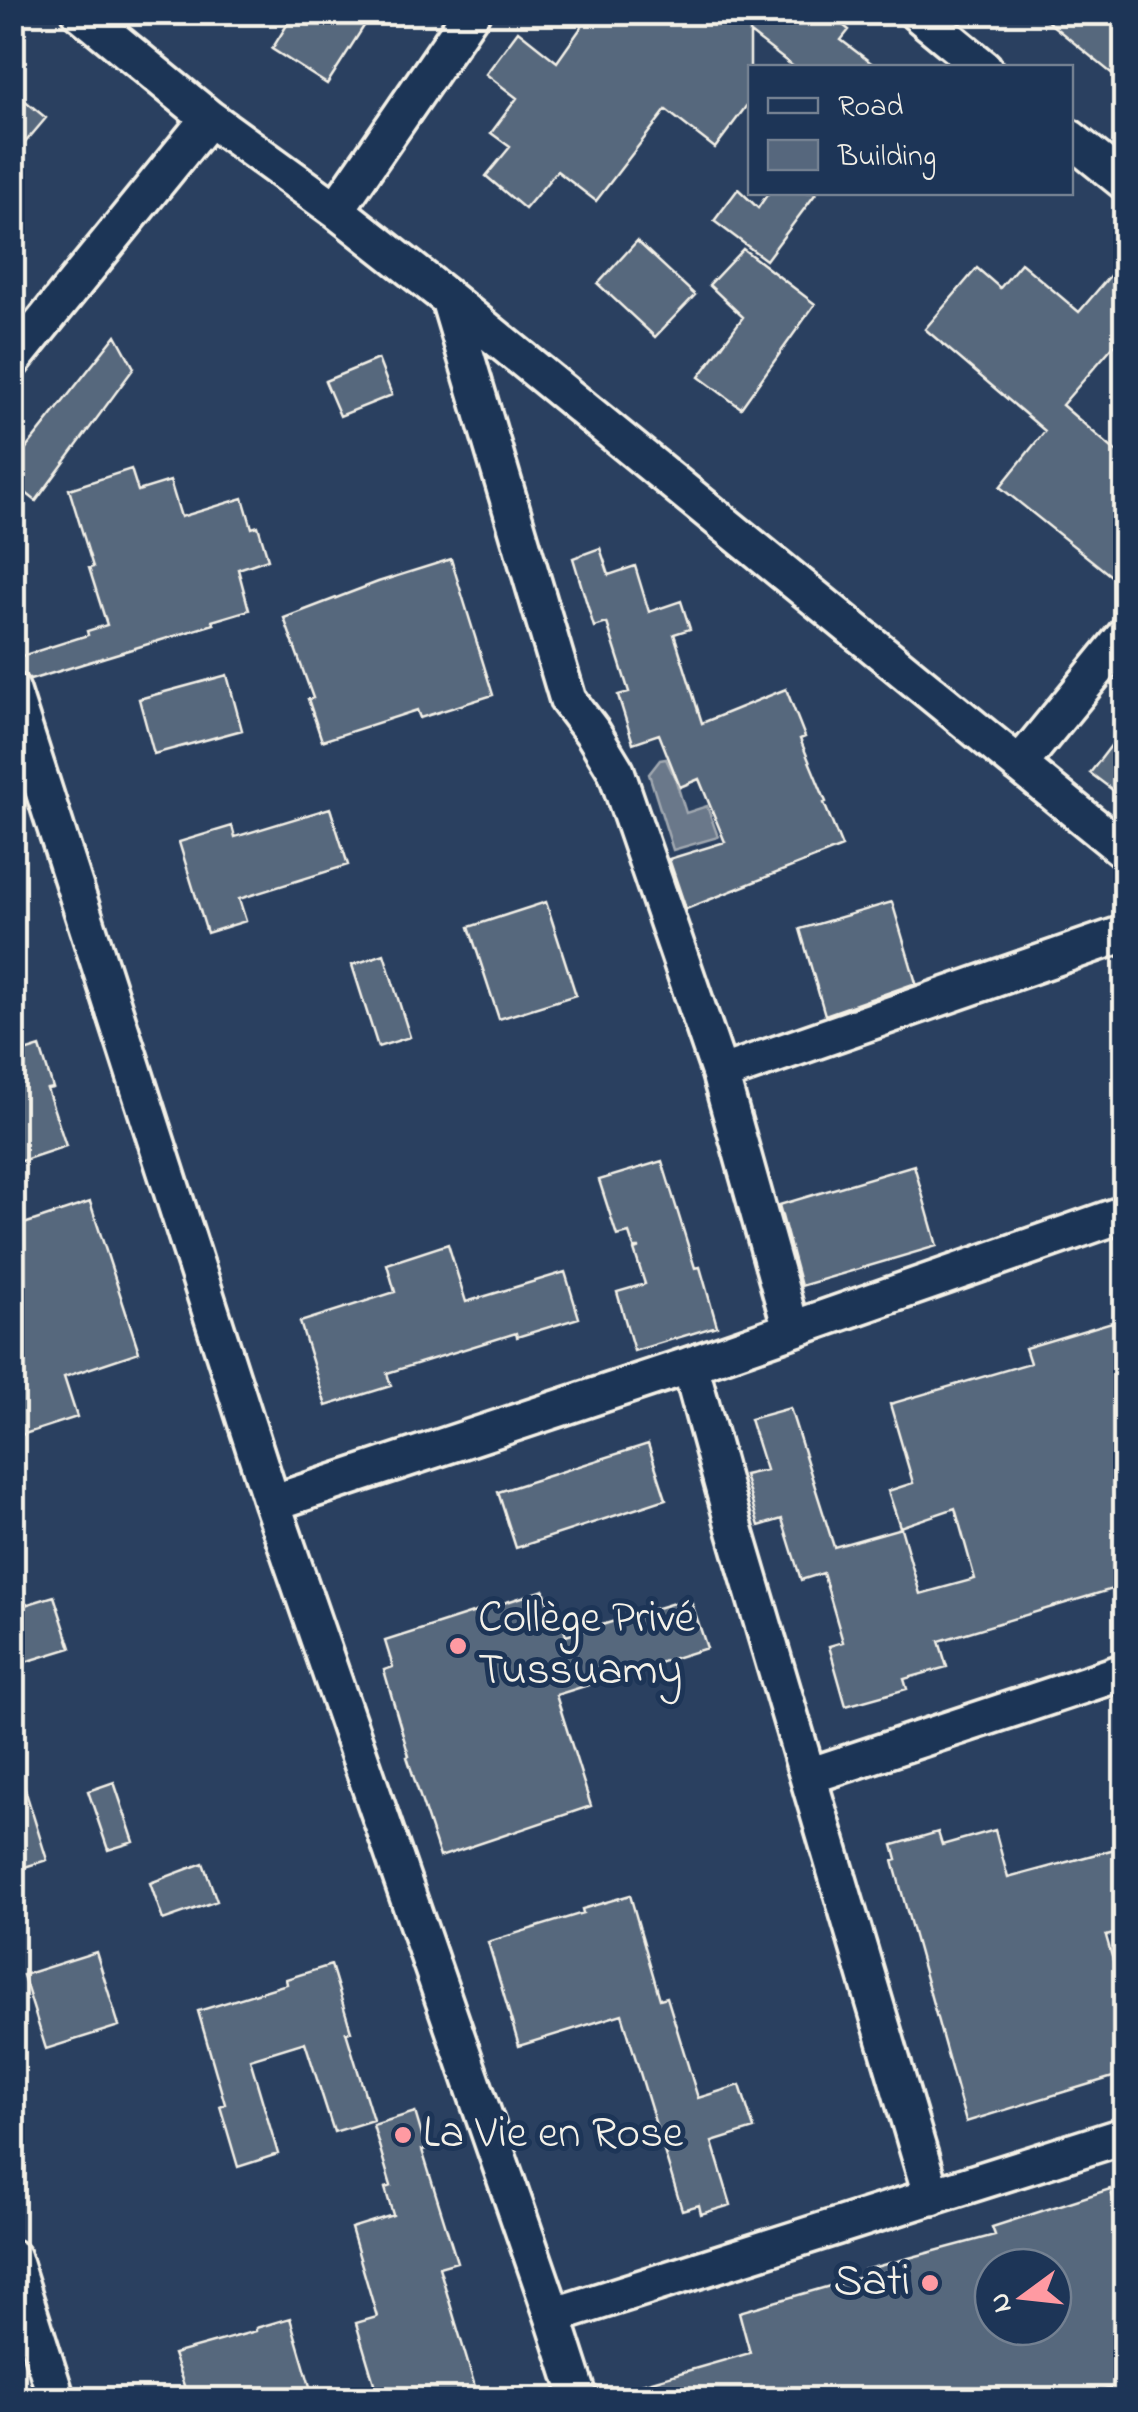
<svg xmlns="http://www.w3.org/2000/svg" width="1138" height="2412" font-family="'Indie Flower',sans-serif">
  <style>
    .water { fill: #6a788a; stroke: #a1a8b0; stroke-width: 2.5 }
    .building { fill: #56677d; stroke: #f4f1e8; stroke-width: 2.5; fill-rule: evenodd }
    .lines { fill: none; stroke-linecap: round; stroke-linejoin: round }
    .minor-casing { stroke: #f4f1e8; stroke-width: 42 }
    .minor { stroke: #1d3557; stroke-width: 35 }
    .poi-dot { fill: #ff9aa2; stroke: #1d3557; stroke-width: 4 }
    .labels { text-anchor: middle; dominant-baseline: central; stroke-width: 10; stroke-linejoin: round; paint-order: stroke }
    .poi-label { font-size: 45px; fill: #f4f1e8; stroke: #1d3557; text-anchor: start }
  </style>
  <rect width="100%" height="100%" fill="#2a4060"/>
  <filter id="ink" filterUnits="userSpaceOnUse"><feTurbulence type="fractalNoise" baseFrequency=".01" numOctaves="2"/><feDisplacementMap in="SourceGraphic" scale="20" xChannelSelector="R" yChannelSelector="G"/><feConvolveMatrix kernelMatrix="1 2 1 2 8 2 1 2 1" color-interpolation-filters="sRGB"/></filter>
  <g filter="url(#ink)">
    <!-- water -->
    <path class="water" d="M666 759 675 778 686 813 707 806 718 837 673 850 649 774 660 760Z"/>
    <!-- building -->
    <path class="building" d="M295 12H373L327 84 272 49Z
      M592 12H827L849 30 841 40 878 68H795L750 33V101L715 148 666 110 596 201 557 171 525 209 486 176 510 147 491 133 517 98 486 74 518 31 557 62Z
      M1036 12H1126V85Z
      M12 90 46 118 12 158Z
      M738 189 758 208 769 192H817L766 260 714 221Z
      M637 241 695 295 655 337 598 284Z
      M743 249 815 304 741 408 699 377 743 317 709 285Z
      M1126 257V331L1062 405 1126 460V588L1000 487 1045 431 925 329 977 268 1000 288 1021 263 1079 312Z
      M116 335 134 368 36 501 12 482V466Z
      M378 359 392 395 340 416 325 381Z
      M131 469 138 491 170 481 181 517 243 498 252 528 258 526 268 559 238 569 249 610 212 621 214 624 30 680 25 675 15 670 12 659 88 635 87 631 107 625 89 568 93 567 69 489Z
      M600 548 609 575 635 566 649 612 681 601 690 629 674 634 702 723 786 689 805 737 800 739 826 802 824 803 842 847 686 909 669 859 725 842 699 779 680 787 659 734 633 743 618 695 629 692 607 623 594 627 573 558Z
      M451 559 493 695 420 718 417 710 322 741 308 699 313 698 284 618 378 582Z
      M227 675 242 730 154 754 139 699Z
      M1126 726V800L1090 773Z
      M330 808 348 865 239 899 246 921 207 933 179 842 232 826 235 837Z
      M546 902 576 995 499 1019 469 927Z
      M892 902 916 983 825 1015 800 929Z
      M384 954 410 1037 378 1047 352 965Z
      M40 1047 53 1088 47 1089 66 1146 12 1164V1056Z
      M662 1161 695 1268 700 1267 717 1326 634 1351 617 1292 645 1284 634 1250 640 1248H634L629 1233 617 1236 599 1180Z
      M914 1165 937 1246 801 1286 779 1205Z
      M90 1202 139 1352 64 1377 77 1417 12 1438V1228Z
      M448 1244 466 1302 565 1272 579 1318 517 1337 516 1333 387 1373 391 1386 326 1406 300 1322 395 1292 387 1264Z
      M1112 1322 1126 1368V1585L939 1641 947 1667 904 1679 907 1689 846 1706 829 1646 843 1642 823 1573 801 1580 782 1519 759 1526 744 1475 766 1470 750 1419 790 1408 834 1547 901 1528 920 1594 975 1579 955 1508 900 1527 888 1491 913 1483 890 1404 1030 1363 1025 1348Z
      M648 1444 666 1499 516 1548 498 1492Z
      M544 1590 550 1609 557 1607 566 1636 690 1598 707 1648 556 1695 591 1806 440 1857 407 1757 409 1756 384 1670 393 1667 385 1641Z
      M54 1596 71 1648 12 1666V1609Z
      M19 1770 47 1860 12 1871V1771Z
      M114 1782 134 1842 108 1850 88 1791Z
      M995 1830 1008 1878 1126 1846V1931L1106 1936 1126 2005V2073L966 2122 893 1861 897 1860 893 1845 938 1832 942 1845Z
      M203 1863 217 1901 163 1920 150 1883Z
      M630 1895 660 1999 667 1997 698 2098 740 2085 754 2129 712 2142 731 2205 701 2214 699 2205 682 2210 622 2014 519 2046 488 1942 583 1913 582 1909Z
      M96 1952 119 2026 46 2049 23 1975Z
      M331 1965 351 2031 346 2032 373 2120 334 2132 305 2042 250 2059 278 2154 238 2167 220 2106 225 2104 198 2011 287 1984 286 1979Z
      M415 2112 426 2149 422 2150 457 2262 439 2267 479 2400H379L356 2323 377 2317 351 2228 393 2215 385 2188 391 2186 373 2125Z
      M1110 2189 1126 2235V2383L1075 2400H618L617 2391 750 2353 739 2312 865 2276 864 2270 995 2235 992 2227ZM993 2267H1053V2327H993Z
      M290 2318 314 2400H189L173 2354 256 2331V2328Z"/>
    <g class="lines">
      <!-- minor casing -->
      <g class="minor-casing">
        <path id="minor" d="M80 12 209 118 336 210 449 299 1126 852
          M916 12 984 68
          M1070 138 1126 183
          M336 210 472 12
          M449 299 568 700 593 733 616 771 720 1074 791 1328
          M12 361 209 118
          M12 691 272 1503 553 2316 580 2400
          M1019 765 1126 634
          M720 1074 1126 933
          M690 1365 736 1533 932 2197
          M272 1503 690 1365 1126 1213
          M809 1776 1126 1671
          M12 2258 57 2400
          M553 2316 1126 2135"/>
      </g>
      <!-- minor -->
      <use href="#minor" class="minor"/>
    </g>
  </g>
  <!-- markers -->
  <g class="poi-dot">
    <circle cx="458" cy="1646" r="10"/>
    <circle cx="403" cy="2135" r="10"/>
    <circle cx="930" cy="2283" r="10"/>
  </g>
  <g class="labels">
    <!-- poi labels -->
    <g class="poi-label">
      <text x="478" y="1620">Collège Privé<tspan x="478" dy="52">Tussuamy</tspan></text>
      <text x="423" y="2135">La Vie en Rose</text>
      <text x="910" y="2283" text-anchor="end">Sati</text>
    </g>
  </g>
  <!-- margin -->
  <rect width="1138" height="2412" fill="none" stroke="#1d3557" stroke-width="50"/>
  <rect x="25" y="25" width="1088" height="2362" fill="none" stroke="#f4f1e8" stroke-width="4" filter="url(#ink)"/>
  <!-- legend -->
  <rect x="748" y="65" width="325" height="130" fill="#1d3557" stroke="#738091" stroke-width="2.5"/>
  <rect x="768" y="98" width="50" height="15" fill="#1d3557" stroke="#738091" stroke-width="2.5"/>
  <text x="838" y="115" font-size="30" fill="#f4f1e8">Road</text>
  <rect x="768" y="140" width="50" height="30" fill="#56677d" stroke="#738091" stroke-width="2.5"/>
  <text x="838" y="165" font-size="30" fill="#f4f1e8">Building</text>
  <!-- north arrow -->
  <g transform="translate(1023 2297) rotate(255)"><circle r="48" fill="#1d3557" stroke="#738091" stroke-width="2.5"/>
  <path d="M0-8L18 38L0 25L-18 38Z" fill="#ff9aa2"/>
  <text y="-15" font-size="28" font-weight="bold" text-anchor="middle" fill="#f4f1e8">N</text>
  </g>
</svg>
